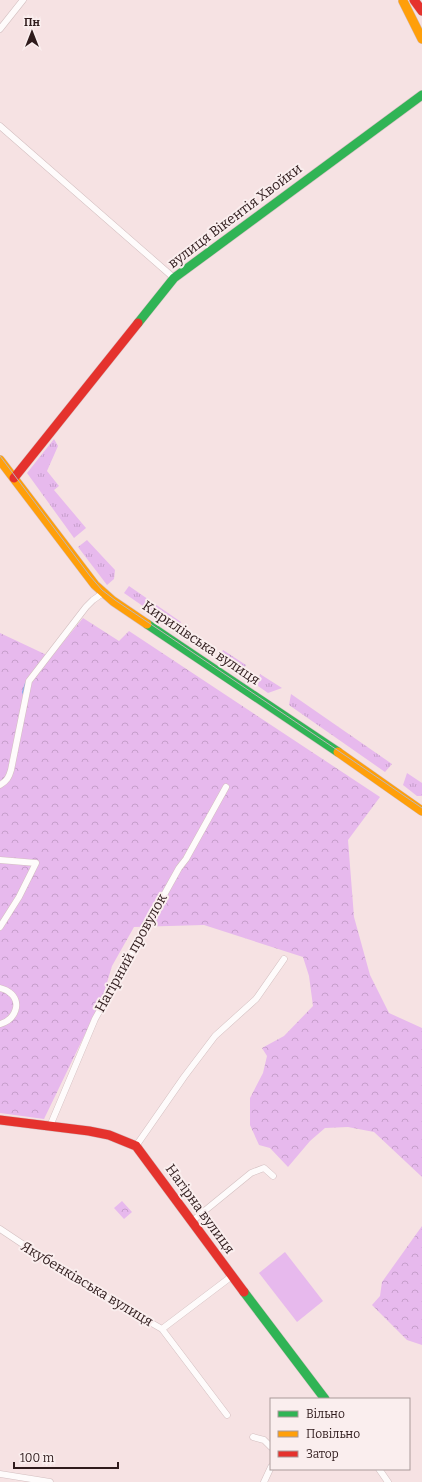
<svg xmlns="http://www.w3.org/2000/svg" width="422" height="1482" font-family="Bitter,serif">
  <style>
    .grass { fill: url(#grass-tufts) }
    .forest { fill: url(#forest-crowns) }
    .pitch { fill: #e7b9ed }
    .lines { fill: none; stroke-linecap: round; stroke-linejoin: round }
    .stream { stroke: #82adee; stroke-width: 2 }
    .street-casing { stroke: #d3bfc0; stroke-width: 7 }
    .fast-casing { stroke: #d3bfc0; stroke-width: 10 }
    .slow-casing { stroke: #d3bfc0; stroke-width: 10 }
    .jam-casing { stroke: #d3bfc0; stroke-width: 10 }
    .street { stroke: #fefbfb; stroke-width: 6 }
    .fast { stroke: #30b455; stroke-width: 9 }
    .slow { stroke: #ff9f0a; stroke-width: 9 }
    .jam { stroke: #e5322d; stroke-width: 9 }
    .tram { stroke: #bdb8b8; stroke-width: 1 }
    .labels { text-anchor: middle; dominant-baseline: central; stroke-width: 4; stroke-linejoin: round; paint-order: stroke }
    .street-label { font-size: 14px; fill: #2f1b1c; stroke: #faeeee }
  </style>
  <defs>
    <pattern id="grass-tufts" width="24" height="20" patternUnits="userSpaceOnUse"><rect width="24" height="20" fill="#e7b9ed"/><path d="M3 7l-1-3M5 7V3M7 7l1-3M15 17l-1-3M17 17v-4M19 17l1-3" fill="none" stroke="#c69ecb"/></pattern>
    <pattern id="forest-crowns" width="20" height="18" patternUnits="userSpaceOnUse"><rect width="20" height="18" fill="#e7b9ed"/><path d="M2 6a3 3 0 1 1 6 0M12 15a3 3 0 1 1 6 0" fill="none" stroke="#c69ecb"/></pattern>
  </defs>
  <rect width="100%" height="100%" fill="#f6e2e3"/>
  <!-- grass -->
  <path class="grass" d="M54 439 58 446 47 471 59 486 54 490 86 528 74 538 27 473Z
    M87 540 115 570 114 579 107 585 78 547Z
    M129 586 181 622 176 629 124 593Z
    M223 650 246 665 240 674 218 659Z
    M260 674 282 688 268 693 258 686Z
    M291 694 392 764 385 772 289 705Z
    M407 773 422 783V796H417L403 785Z"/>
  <!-- forest -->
  <path class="forest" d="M83 618 119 641 129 631 380 797 348 840 354 917 370 975 389 1013 422 1028V1177L374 1132 348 1127 325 1128 310 1141 288 1167 270 1148 259 1145 250 1125V1098L263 1073 267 1056 262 1048 284 1036 313 1006 309 976 303 957 204 925 134 927 112 966 102 999 44 1119 0 1113V633L51 657Z
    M122 1201 132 1212 124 1219 114 1208Z
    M422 1226V1345L407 1340 372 1305 380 1296 382 1282Z"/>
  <!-- pitch -->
  <path class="pitch" d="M285 1252 323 1301 297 1322 259 1273Z"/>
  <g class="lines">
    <!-- stream -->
    <path class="stream" d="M24 695 23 692 26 683"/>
    <!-- street casing -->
    <g class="street-casing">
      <path id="street" d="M0 29 23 0
        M0 126 174 278
        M0 785C7 781 9 777 11 770L29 681 86 607 93 600 103 593
        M0 860 36 863 19 897 0 927
        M0 988C3 989 7 990 9 992 23 1002 15 1020 0 1024
        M50 1126 95 1019 179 868 186 859 226 787
        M136 1146 184 1077 215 1036 256 999 284 959
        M191 1222 251 1173 264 1168 273 1176
        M0 1229 78 1281 162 1329 227 1415
        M162 1329 232 1276
        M253 1437 264 1440 271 1447
        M379 1469 388 1482
        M0 1474 50 1482
        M264 1482 271 1467"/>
    </g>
    <!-- fast casing -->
    <g class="fast-casing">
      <path id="fast" d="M138 323 174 278 422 95
        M147 624 338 752
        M244 1292 325 1399"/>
    </g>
    <!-- slow casing -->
    <g class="slow-casing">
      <path id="slow" d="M403 1 422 39
        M0 460 95 585 113 601 147 624
        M338 752 422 811"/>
    </g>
    <!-- jam casing -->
    <g class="jam-casing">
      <path id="jam" d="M414 0 422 11
        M14 478 138 323
        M0 1120 89 1131 109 1135 136 1146 244 1292"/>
    </g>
    <!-- street -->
    <use href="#street" class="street"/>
    <!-- fast -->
    <use href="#fast" class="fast"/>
    <!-- slow -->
    <use href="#slow" class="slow"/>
    <!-- jam -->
    <use href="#jam" class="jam"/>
    <!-- tram -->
    <path class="tram" d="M0 456 90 576 102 590 115 600 349 758 422 808"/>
  </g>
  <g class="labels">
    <!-- street labels -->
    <g class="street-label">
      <text transform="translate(235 216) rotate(-37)">вулиця Вікентія Хвойки</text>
      <text transform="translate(201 643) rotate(34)">Кирилівська вулиця</text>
      <text transform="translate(131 953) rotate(-61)">Нагірний провулок</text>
      <text transform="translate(200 1209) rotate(54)">Нагірна вулиця</text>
      <text transform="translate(87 1284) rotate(31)">Якубенківська вулиця</text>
    </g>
  </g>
  <!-- legend -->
  <rect x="270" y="1398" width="140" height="72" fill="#faeeee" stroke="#a99a9a"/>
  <rect x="278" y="1411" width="20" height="6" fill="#30b455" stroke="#a99a9a"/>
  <text x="306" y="1418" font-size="12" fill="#2f1b1c">Вільно</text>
  <rect x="278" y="1431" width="20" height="6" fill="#ff9f0a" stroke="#a99a9a"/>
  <text x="306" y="1438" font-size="12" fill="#2f1b1c">Повільно</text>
  <rect x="278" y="1451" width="20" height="6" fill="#e5322d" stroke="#a99a9a"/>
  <text x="306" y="1458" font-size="12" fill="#2f1b1c">Затор</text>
  <!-- north arrow -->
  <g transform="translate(32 32)" stroke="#faeeee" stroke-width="3" paint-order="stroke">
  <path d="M0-3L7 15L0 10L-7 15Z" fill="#2f1b1c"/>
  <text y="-6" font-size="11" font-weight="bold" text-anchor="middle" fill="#2f1b1c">Пн</text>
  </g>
  <!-- scale -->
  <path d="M14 1462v6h104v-6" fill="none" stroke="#2f1b1c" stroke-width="2"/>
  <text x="20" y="1462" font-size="12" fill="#2f1b1c" stroke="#faeeee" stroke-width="3" paint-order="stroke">100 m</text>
</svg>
